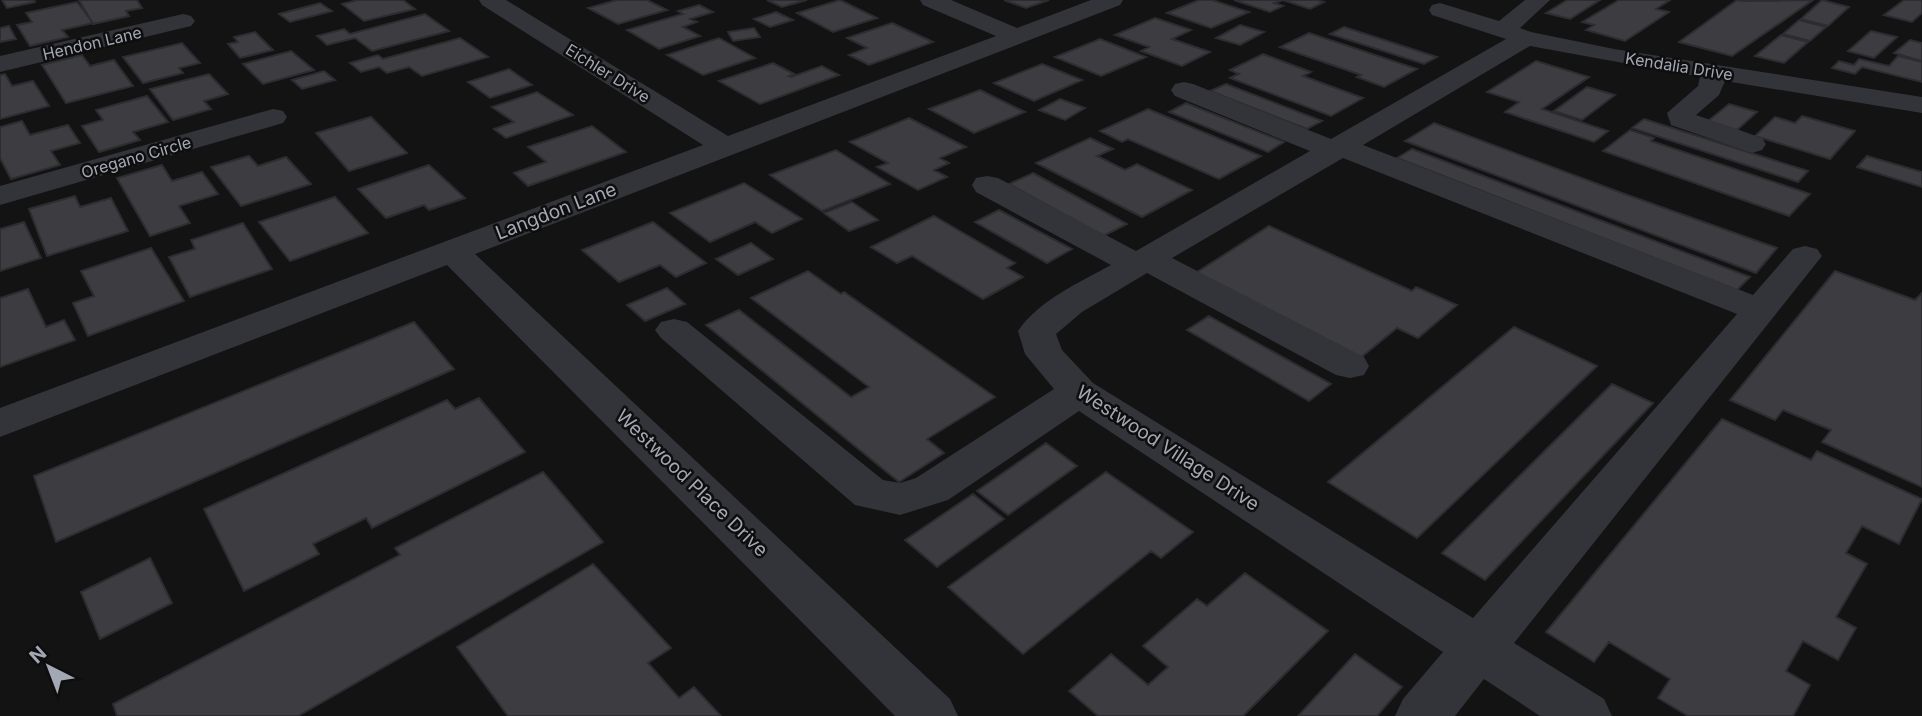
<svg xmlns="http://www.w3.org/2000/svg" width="1922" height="716" font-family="Inter,sans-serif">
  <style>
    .building { fill: #3d3d41; stroke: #2d2c30; stroke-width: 2 }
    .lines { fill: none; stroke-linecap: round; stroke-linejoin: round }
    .minor { fill: #333439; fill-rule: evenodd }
    .labels { text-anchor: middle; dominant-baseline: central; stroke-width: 5; stroke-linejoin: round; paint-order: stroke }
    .far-street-label { font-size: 16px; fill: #a4a8b5; stroke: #0e0e0f }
    .street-label { font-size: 19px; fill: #a4a8b5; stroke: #0e0e0f }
  </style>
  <rect width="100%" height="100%" fill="#131314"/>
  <!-- building -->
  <path class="building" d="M2 0H34L35 2 7 8Z
    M79 0H137L142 8 126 11 129 16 93 24Z
    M358 0H403L415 9 364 21 342 4Z
    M617 0H647L667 10 618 24 588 8Z
    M767 0H807L782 7Z
    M840 0 877 18 833 32 797 13Z
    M1004 0H1049L1026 8Z
    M1199 0H1212L1249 12 1211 28 1167 13Z
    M1234 0H1317L1324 2 1310 9 1283 0 1274 3 1283 6 1270 12Z
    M1567 0H1600L1570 19 1546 13Z
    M1619 0H1670L1656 9 1669 12 1625 41 1586 30 1594 25 1582 22Z
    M1737 0 1742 1 1813 0 1732 56 1679 42Z
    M1822 0 1849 7 1828 26 1801 19Z
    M1904 0H1922V13L1912 22 1884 15Z
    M77 2 93 23 62 30 68 37 30 46 17 25 32 22 26 13Z
    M320 3 332 11 290 22 279 14Z
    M699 5 713 12 690 19 697 22 683 27 700 36 659 49 627 30 683 14 678 11Z
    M776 12 793 20 770 27 754 19Z
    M425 14 449 31 372 51 355 38 327 45 317 36 344 29 350 34Z
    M1155 18 1191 30 1172 39 1210 52 1182 66 1141 51 1149 47 1115 35Z
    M1799 20 1826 27 1810 41 1783 34Z
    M892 23 933 42 869 65 849 55 867 48 847 38Z
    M1240 25 1264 32 1240 45 1216 38Z
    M9 26 16 39 0 42V28Z
    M1344 27 1437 57 1424 64 1330 34Z
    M754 28 760 37 733 41 728 32Z
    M1871 31 1897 37 1874 58 1848 51Z
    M255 32 273 50 240 58 228 44 238 42 234 37Z
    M1309 33 1417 69 1384 87 1357 77 1361 75 1280 47Z
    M1781 35 1808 42 1784 63 1755 56Z
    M460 38 488 57 422 76 409 67 387 73 379 67 361 72 350 63 378 55 383 59Z
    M719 38 755 58 703 75 667 55Z
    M1100 39 1146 57 1101 76 1055 57Z
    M1910 40 1922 43V61L1894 53Z
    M182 43 200 63 179 68 183 73 143 83 123 57Z
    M291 51 314 70 263 84 243 64Z
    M1263 54 1311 72 1303 76 1363 98 1331 116 1230 78 1239 74 1230 70Z
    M82 55 90 66 114 60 133 86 66 103 42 65Z
    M1898 56 1922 62V82L1862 67 1855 74 1832 68 1839 61 1854 65 1859 59 1889 66Z
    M1536 61 1589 77 1542 109 1608 131 1594 142 1505 112 1519 102 1487 92Z
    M773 63 794 74 789 76 791 77 822 66 839 75 760 104 719 81Z
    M1042 64 1082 80 1034 101 994 83Z
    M509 69 532 85 490 98 468 82Z
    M324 71 335 80 302 89 292 80Z
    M5 74 12 86 33 81 49 106 0 119V75Z
    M209 74 228 94 204 101 211 109 173 120 150 89Z
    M1226 84 1322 121 1307 129 1210 91Z
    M1587 87 1615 95 1582 120 1554 111Z
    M980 90 1025 112 974 133 929 109Z
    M537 92 573 115 506 138 494 129 514 122 492 107Z
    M147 96 168 122 133 132 140 140 99 152 82 126 103 120 96 110Z
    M1060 99 1085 108 1065 120 1039 110Z
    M1186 103 1284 142 1268 152 1169 112Z
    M1729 104 1757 112 1737 130 1708 121Z
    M1148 109 1261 156 1219 179 1128 139 1122 142 1100 131Z
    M1802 116 1855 131 1830 159 1755 136 1775 117 1795 123Z
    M371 117 407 153 349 171 316 133Z
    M909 118 966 147 940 158 949 163 934 170 947 177 918 190 877 167 888 163 850 142Z
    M1644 119 1808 171 1798 182 1632 128Z
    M22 121 30 135 68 125 80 143 51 151 60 165 11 179 0 158V127Z
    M1434 123 1622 193 1777 248 1756 273 1405 141Z
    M592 126 626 152 528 186 514 173 546 162 528 147Z
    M1630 130 1654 138 1651 141 1810 194 1789 216 1603 151Z
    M1090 138 1113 149 1097 156 1125 170 1137 164 1192 190 1142 217 1036 163Z
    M1412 149 1750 277 1737 290 1397 158Z
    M836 150 890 184 822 211 770 175Z
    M249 156 258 166 286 157 311 184 241 206 211 167Z
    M1867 156 1922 172V187L1857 167Z
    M162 165 172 181 202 172 218 194 179 206 190 223 150 236 117 178Z
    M429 165 465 198 429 210 424 205 386 218 358 189Z
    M1033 173 1127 224 1103 236 1009 184Z
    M744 183 802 219 772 233 755 222 710 242 670 213Z
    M75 196 80 207 111 198 128 231 47 256 29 209Z
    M335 197 368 233 290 261 259 222Z
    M852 202 878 220 849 231 824 213Z
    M999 210 1072 249 1047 263 975 222Z
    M934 216 1015 263 1007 268 1023 277 983 299 912 256 897 263 871 247Z
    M24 222 41 258 0 271V229Z
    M653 222 706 263 676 277 660 265 619 282 582 250Z
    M243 223 272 269 190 297 169 257 195 249 191 240Z
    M1269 226 1412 291 1416 287 1457 305 1418 338 1397 328 1359 359 1194 274Z
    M751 243 773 259 738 275 716 259Z
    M151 248 184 301 88 336 73 303 94 296 81 271Z
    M808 271 841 294 844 292 995 397 927 439 944 453 899 482 706 325 739 310 851 397 869 387 751 298Z
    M1835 271 1915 300 1922 293V487L1822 442 1831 430 1783 410 1775 420 1730 400Z
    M667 288 685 304 645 321 627 305Z
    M28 289 46 327 64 320 75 340 0 367V298Z
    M1209 316 1331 384 1309 401 1187 330Z
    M414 322 454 369 56 542 34 476Z
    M1514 327 1597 366 1417 538 1328 482Z
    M1612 384 1653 403 1485 580 1442 553Z
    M479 398 525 452 372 528 366 518 313 544 319 554 244 591 204 509 447 400 455 409Z
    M1722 419 1811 460 1817 451 1922 499 1899 544 1862 526 1846 553 1867 564 1836 617 1856 628 1838 660 1803 641 1786 671 1810 685 1793 716H1688L1658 698 1670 679 1609 642 1594 662 1546 632Z
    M1046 443 1077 466 1008 515 977 491Z
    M543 472 603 542 298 716H117L113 704 400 555 395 548Z
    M1106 472 1193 532 1161 558 1151 551 1023 654 948 587Z
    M973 494 1004 519 937 567 905 540Z
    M150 558 172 603 100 639 81 592Z
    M593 564 671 648 648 663 679 698 694 687 721 716H508L457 647Z
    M1245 573 1328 631 1243 716H1098L1069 691 1111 654 1148 685 1168 667 1143 646 1197 599 1207 606Z
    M1355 654 1402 687 1377 716H1298Z"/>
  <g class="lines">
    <!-- minor -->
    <path class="minor" d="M479 0H506L728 136 996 36 923 5 920 0H951L1017 28 1091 0H1123L1120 5 475 254 950 699 958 716H895L447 265 0 437V408L703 145 482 5Z
      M1525 0H1550L1520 28 1531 32 1614 49 1922 97V113L1725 81 1719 95 1696 115 1762 138 1766 144 1762 150 1752 153 1671 125 1667 113 1698 86 1700 77 1530 46 1363 145 1753 295 1793 249 1805 246 1817 249 1822 256 1514 643 1604 699 1612 716H1540L1484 679 1455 716H1395L1403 699 1443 652 1079 411 948 500 900 515 855 505 661 338 655 330 661 322 674 319 687 322 883 480 900 483 916 478 1054 389 1025 354 1018 331C1039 300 1079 283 1111 265L976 192 972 185 976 178 987 176 998 178 1136 251 1310 151 1175 96 1171 90 1175 84 1184 82 1193 84 1331 139 1506 39 1432 15 1429 10 1432 5 1440 3 1499 21ZM1343 158 1737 314 1473 618 1093 383 1062 350 1056 334 1082 312 1147 273 1336 375 1350 378 1364 375 1369 366 1364 357 1172 258Z
      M183 14 191 16 195 21 191 26 0 72V56Z
      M273 109 283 111 287 117 283 123 0 205V186Z"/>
  </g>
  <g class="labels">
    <!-- far-street labels -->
    <g class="far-street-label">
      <text transform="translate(92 43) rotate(-13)">Hendon Lane</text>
      <text transform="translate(1679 66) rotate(9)">Kendalia Drive</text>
      <text transform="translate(608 73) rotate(32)">Eichler Drive</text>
      <text transform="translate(136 157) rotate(-16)">Oregano Circle</text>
    </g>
    <!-- street labels -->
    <g class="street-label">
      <text transform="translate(556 211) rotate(-21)">Langdon Lane</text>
      <text transform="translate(1168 448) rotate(33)">Westwood Village Drive</text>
      <text transform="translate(692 483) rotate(44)">Westwood Place Drive</text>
    </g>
  </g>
  <!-- north arrow -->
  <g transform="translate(49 667) rotate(318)" stroke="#0e0e0f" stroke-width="5" paint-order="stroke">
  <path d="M0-5L12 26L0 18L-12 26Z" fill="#a4a8b5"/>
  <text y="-10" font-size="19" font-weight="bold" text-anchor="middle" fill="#a4a8b5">N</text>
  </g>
</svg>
